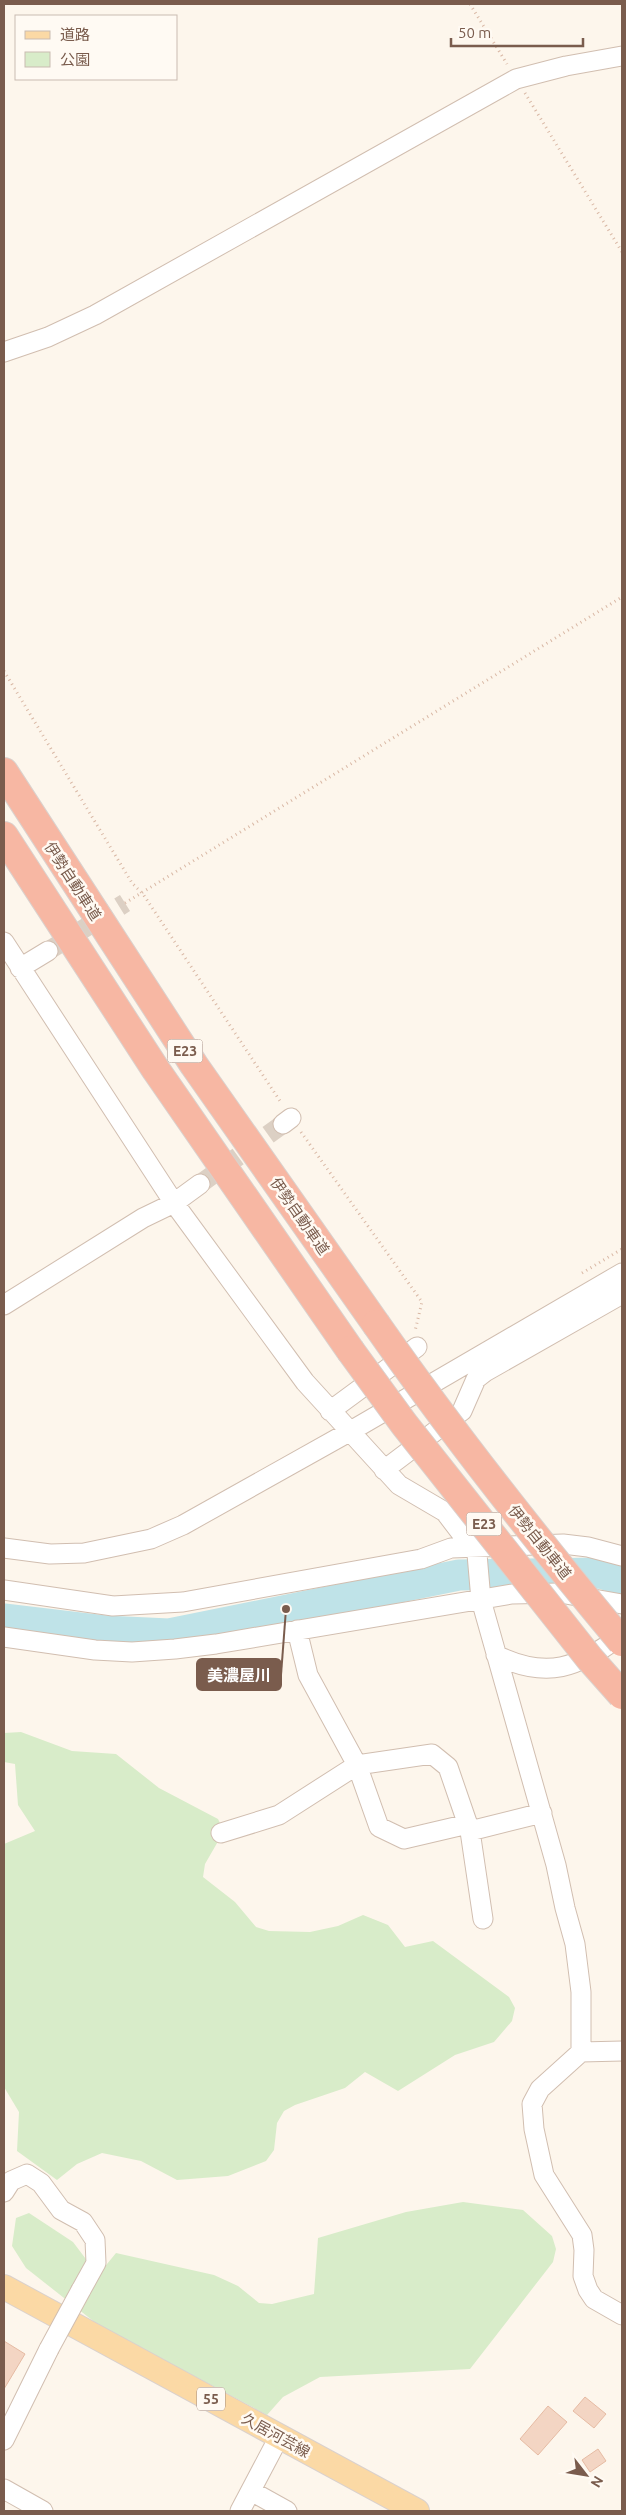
<svg xmlns="http://www.w3.org/2000/svg" width="626" height="2515" font-family="Ubuntu,'Noto Sans JP',sans-serif">
  <style>
    .green { fill: #d8ecc9 }
    .lines { fill: none; stroke-linecap: round; stroke-linejoin: round }
    .river { stroke: #bfe3e8; stroke-width: 31 }
    .building { fill: #f3d5c3; stroke: #e6bba3 }
    .minor-tunnel { stroke: #dcd0c4; stroke-width: 19; stroke-dasharray: 19 9; stroke-linecap: butt }
    .minor-casing { stroke: #d1beb0; stroke-width: 21 }
    .major-casing { stroke: #dad1cd; stroke-width: 26 }
    .highway-casing { stroke: #dad1cd; stroke-width: 30 }
    .path { stroke: #d9b8a5; stroke-width: 3; stroke-dasharray: 1 4; stroke-linecap: butt }
    .minor { stroke: #fff; stroke-width: 19 }
    .major { stroke: #fbd9a5; stroke-width: 24 }
    .highway { stroke: #f7b7a3; stroke-width: 28 }
    .minor-bridge-casing { stroke: #d1beb0; stroke-width: 21; stroke-linecap: butt }
    .highway-bridge-casing { stroke: #dad1cd; stroke-width: 30; stroke-linecap: butt }
    .minor-bridge { stroke: #fff; stroke-width: 19 }
    .highway-bridge { stroke: #f7b7a3; stroke-width: 28 }
    .labels { text-anchor: middle; dominant-baseline: central; stroke-width: 5; stroke-linejoin: round; paint-order: stroke }
    .shield { fill: #fffaf3; stroke: #a28b7f; stroke-width: 1 }
    .shield-label { font-size: 14px; font-weight: bold; fill: #7a5c4d }
    .street-label { font-size: 15px; fill: #7a5c4d; stroke: #fffaf3 }
    .leader { fill: none; stroke: #7a5c4d; stroke-width: 2 }
    .callout-dot { fill: #7a5c4d; stroke: #fffaf3; stroke-width: 2 }
    .callout { fill: #7a5c4d; stroke: #7a5c4d; stroke-width: 2 }
    .callout-label { font-size: 16px; text-anchor: middle; font-weight: bold; fill: #fff }
  </style>
  <rect width="100%" height="100%" fill="#fdf6ec"/>
  <!-- green -->
  <path class="green" d="M21 1732 72 1751 116 1754 159 1788 218 1819 224 1831 205 1864 203 1877 235 1902 256 1927 269 1931 310 1932 338 1926 363 1915 388 1925 405 1947 433 1941 509 1997 515 2008 512 2021 494 2042 455 2055 398 2091 365 2072 345 2088 295 2105 284 2111 277 2123 274 2150 266 2161 228 2176 177 2180 141 2161 102 2153 77 2164 57 2180 17 2151 19 2112 4 2087V1844L35 1831 18 1805 15 1764 4 1762V1733Z
    M463 2202 523 2210 552 2236 556 2249 553 2262 470 2369 320 2377 283 2397 267 2415 97 2324 26 2268 12 2246 16 2218 29 2213 73 2242 98 2275 116 2253 214 2275 238 2286 259 2303 272 2304 314 2294 318 2238 406 2212Z"/>
  <g class="lines">
    <!-- river -->
    <path class="river" d="M4 1619 105 1631 169 1634 459 1575 601 1573 622 1580"/>
  </g>
  <!-- building -->
  <path class="building" d="M4 2341 25 2354 4 2389Z
    M585 2397 606 2414 594 2428 573 2411Z
    M548 2406 567 2422 538 2455 520 2439Z
    M598 2449 606 2461 590 2472 582 2460Z"/>
  <g class="lines">
    <!-- minor-tunnel -->
    <path class="minor-tunnel" d="M48 951 125 903
      M200 1184 283 1124"/>
    <!-- minor casing -->
    <g class="minor-casing">
      <path id="minor" d="M4 352 48 337 95 315 516 79 566 66 622 56
        M4 942 174 1203 305 1382 399 1485 445 1512 477 1554 481 1600 556 1865 565 1908 575 1944 581 1992V2052L540 2089 532 2104 534 2129 544 2175 582 2235 584 2250 583 2276 588 2290 594 2299 622 2315
        M20 968 48 951
        M283 1124 291 1118
        M4 1305 143 1218 174 1203 200 1184
        M330 1411 417 1347
        M384 1470 462 1411 476 1379 485 1372 622 1294
        M4 1548 50 1554 84 1553 151 1539 183 1525 349 1432 622 1273
        M4 1590 113 1606 183 1602 421 1559 451 1548 563 1544 588 1547 622 1556
        M297 1630 308 1675 357 1765 379 1827 404 1839 468 1824
        M4 1637 95 1650 132 1652 175 1649 216 1644 512 1594 560 1593 622 1604
        M496 1655C547 1680 578 1668 622 1635
        M470 1831 542 1813
        M221 1833 279 1815 357 1765 432 1754 448 1767 470 1831 483 1919
        M581 2052 622 2051
        M4 2192 11 2181 27 2174 41 2183 61 2210 83 2222 95 2240 96 2263 81 2290
        M4 2440 49 2349
        M4 2489 43 2511
        M251 2491 287 2511
        M240 2511 279 2437"/>
    </g>
    <!-- major casing -->
    <g class="major-casing">
      <path id="major" d="M4 2287 417 2511"/>
    </g>
    <!-- highway casing -->
    <g class="highway-casing">
      <path id="highway" d="M4 772 194 1065 376 1324
        M4 836 156 1070 350 1350"/>
    </g>
    <!-- path -->
    <path class="path" d="M470 4 507 64
      M525 93 622 252
      M4 671 132 883 143 894 282 1104
      M125 903 622 597
      M301 1132 422 1302 415 1331
      M582 1273 622 1249"/>
    <!-- minor -->
    <use href="#minor" class="minor"/>
    <!-- major -->
    <use href="#major" class="major"/>
    <!-- highway -->
    <use href="#highway" class="highway"/>
    <!-- minor-bridge casing -->
    <g class="minor-bridge-casing">
      <path id="minor-bridge" d="M49 2349 81 2290"/>
    </g>
    <!-- highway-bridge casing -->
    <g class="highway-bridge-casing">
      <path id="highway-bridge" d="M376 1324C453 1434 536 1539 622 1642
        M350 1350 404 1424 590 1659 622 1695"/>
    </g>
    <!-- minor-bridge -->
    <use href="#minor-bridge" class="minor-bridge"/>
    <!-- highway-bridge -->
    <use href="#highway-bridge" class="highway-bridge"/>
  </g>
  <g class="labels">
    <!-- shield labels -->
    <g class="shield">
      <rect x="167.5" y="1039.5" width="35" height="23" rx="4"/>
      <rect x="466.5" y="1512.5" width="35" height="23" rx="4"/>
      <rect x="197" y="2387.5" width="28" height="23" rx="4"/>
    </g>
    <g class="shield-label">
      <text x="185" y="1051">E23</text>
      <text x="484" y="1524">E23</text>
      <text x="211" y="2399">55</text>
    </g>
    <!-- street labels -->
    <g class="street-label">
      <text transform="translate(73 881) rotate(57)">伊勢自動車道</text>
      <text transform="translate(300 1216) rotate(55)">伊勢自動車道</text>
      <text transform="translate(540 1542) rotate(51)">伊勢自動車道</text>
      <text transform="translate(276 2435) rotate(29)">久居河芸線</text>
    </g>
  </g>
  <!-- callouts -->
  <path class="leader" d="M286 1609L281 1675"/>
  <circle class="callout-dot" cx="286" cy="1609" r="5"/>
  <rect class="callout" x="197" y="1659" width="84" height="31" rx="5"/>
  <g class="callout-label">
    <text x="239" y="1681">美濃屋川</text>
  </g>
  <!-- border -->
  <rect width="626" height="2515" fill="none" stroke="#7a5c4d" stroke-width="10"/>
  <!-- legend -->
  <rect x="15" y="15" width="162" height="65" fill="#fffaf3" stroke="#cabbb1"/>
  <rect x="25" y="31" width="25" height="8" fill="#fbd9a5" stroke="#cabbb1"/>
  <text x="60" y="40" font-size="15" fill="#7a5c4d">道路</text>
  <rect x="25" y="52" width="25" height="15" fill="#d8ecc9" stroke="#cabbb1"/>
  <text x="60" y="65" font-size="15" fill="#7a5c4d">公園</text>
  <!-- north arrow -->
  <g transform="translate(586 2475) rotate(121)" stroke="#fffaf3" stroke-width="4" paint-order="stroke">
  <path d="M0-4L9 19L0 12L-9 19Z" fill="#7a5c4d"/>
  <text y="-8" font-size="14" font-weight="bold" text-anchor="middle" fill="#7a5c4d">N</text>
  </g>
  <!-- scale -->
  <path d="M451 38v8h132v-8" fill="none" stroke="#7a5c4d" stroke-width="2.5"/>
  <text x="458" y="38" font-size="15" fill="#7a5c4d" stroke="#fffaf3" stroke-width="4" paint-order="stroke">50 m</text>
</svg>
